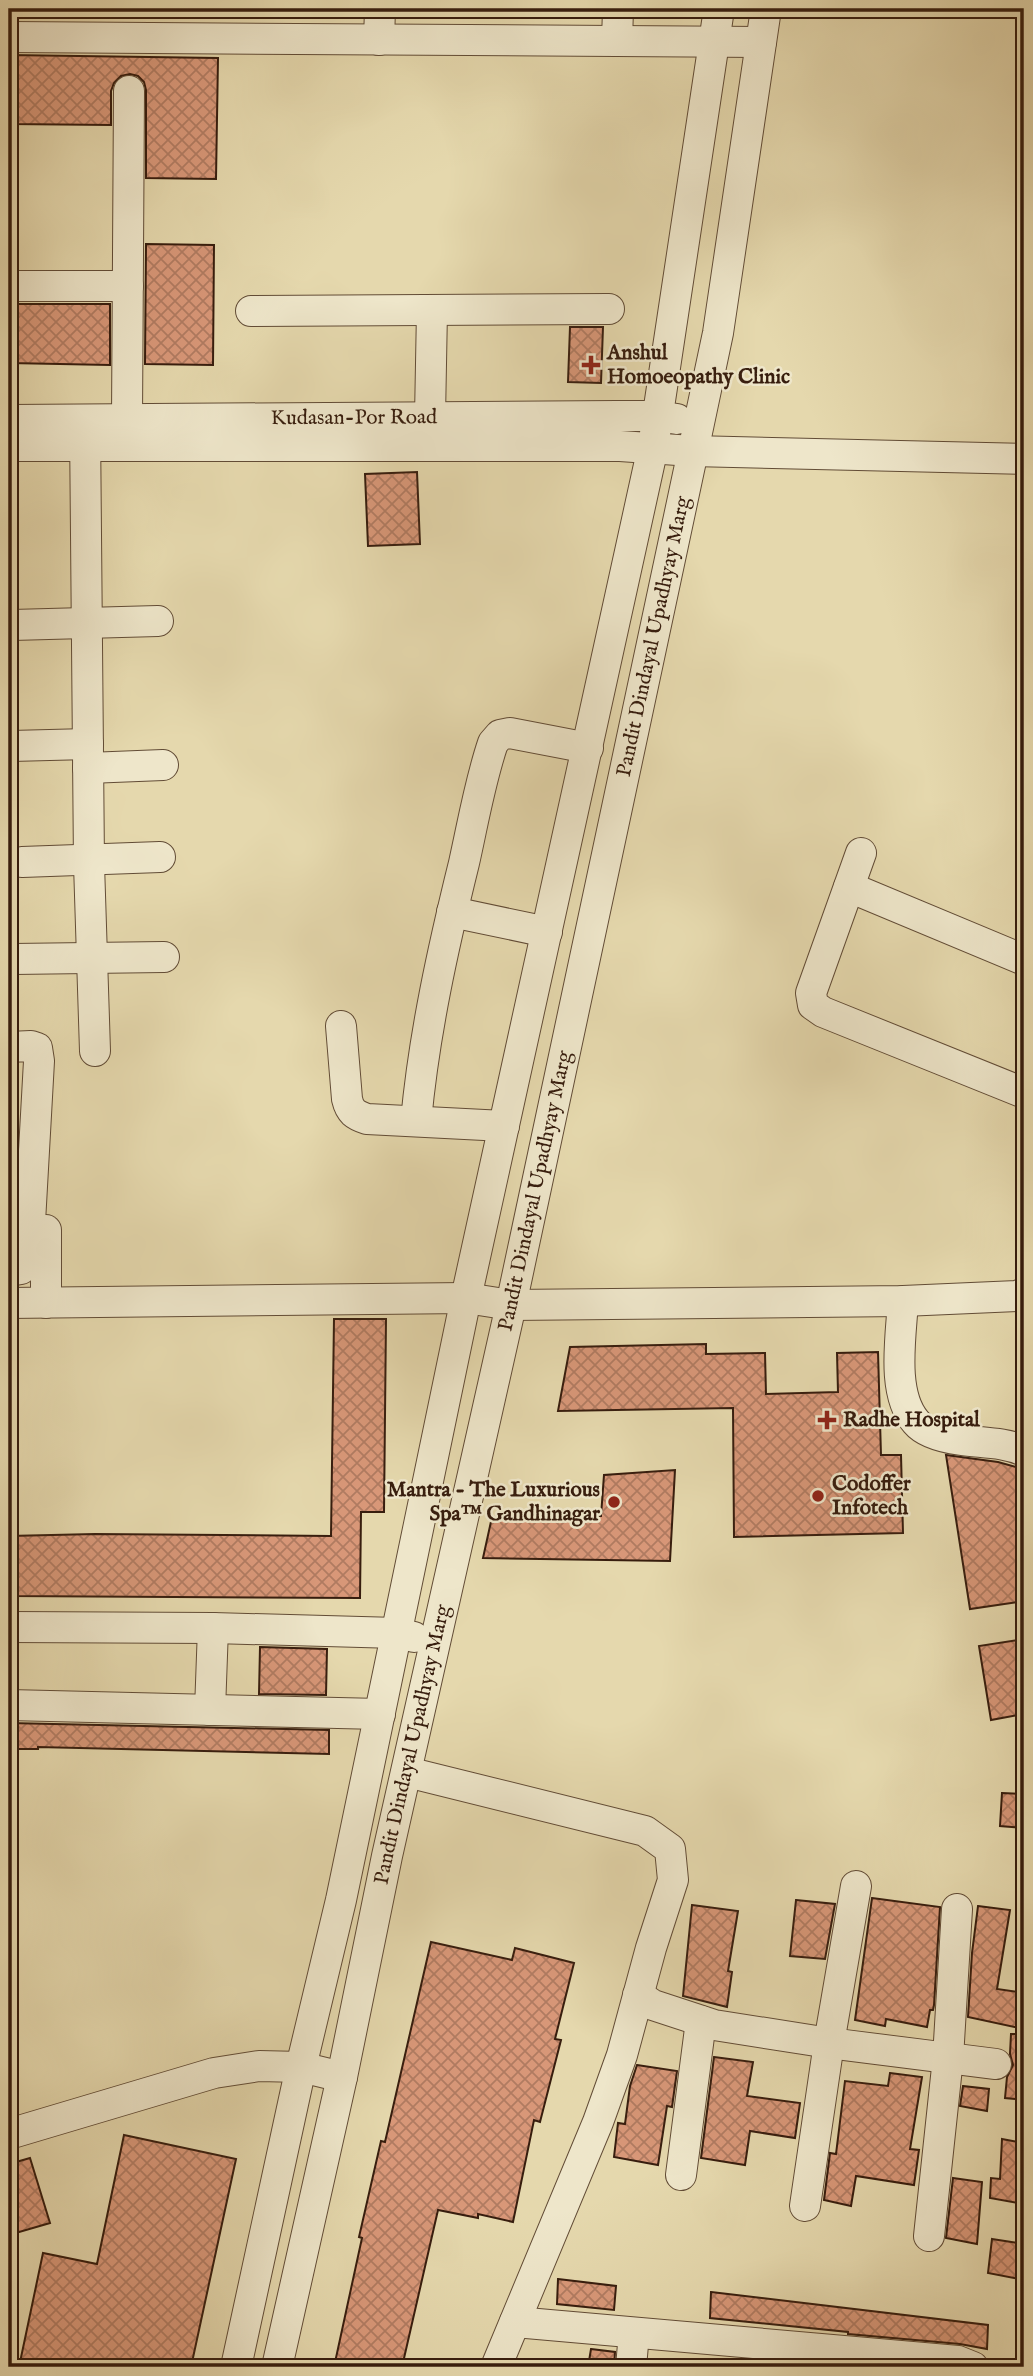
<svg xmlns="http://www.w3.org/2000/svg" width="1033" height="2376" font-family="'IM FELL English',serif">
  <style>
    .building { fill: url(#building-cross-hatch); stroke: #371d0e; stroke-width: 2 }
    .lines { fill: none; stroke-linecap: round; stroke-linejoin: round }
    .minor-casing { stroke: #624c36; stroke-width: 32 }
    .minor { stroke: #eee6ca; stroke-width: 30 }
    .poi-dot { fill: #8f2418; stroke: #eee6ca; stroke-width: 2.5 }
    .labels { text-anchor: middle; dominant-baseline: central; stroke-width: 5; stroke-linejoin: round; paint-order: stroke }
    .poi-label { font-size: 21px; font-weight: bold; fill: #371d0e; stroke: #eee6ca; text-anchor: start }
    .street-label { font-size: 21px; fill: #371d0e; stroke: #eee6ca }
  </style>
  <defs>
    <pattern id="building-cross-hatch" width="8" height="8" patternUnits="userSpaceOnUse" patternTransform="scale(1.75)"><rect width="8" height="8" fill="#d89778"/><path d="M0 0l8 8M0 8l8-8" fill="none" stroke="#b07b61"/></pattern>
  </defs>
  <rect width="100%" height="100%" fill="#e5d8ad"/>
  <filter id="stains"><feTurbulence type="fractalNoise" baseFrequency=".00286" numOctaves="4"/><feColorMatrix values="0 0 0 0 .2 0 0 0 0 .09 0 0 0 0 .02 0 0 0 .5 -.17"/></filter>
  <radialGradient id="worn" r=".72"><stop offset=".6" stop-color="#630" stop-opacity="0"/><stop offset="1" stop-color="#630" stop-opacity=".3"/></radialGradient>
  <!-- building -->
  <path class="building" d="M9 55 218 58 216 179 146 178V90L144 82 138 76 130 74 121 76 114 83 111 91V125L9 124Z
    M146 244 214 245 213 365 145 364Z
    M9 304H110V365L9 363Z
    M570 327H603L601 383 568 382Z
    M417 472 420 544 368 546 365 474Z
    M334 1319H386L384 1512H361L360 1598 9 1596V1536L95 1534 331 1536Z
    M706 1344V1354L765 1353 766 1394 838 1392 837 1353 878 1352 881 1455H901L903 1533 734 1537 733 1408 558 1411 570 1347Z
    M946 1455 998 1462 1016 1467 1024 1516V1601L970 1609Z
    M675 1470 670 1561 483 1558 492 1517 601 1516 604 1475Z
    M1024 1639V1714L991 1720 979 1646Z
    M260 1647 327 1649 326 1695 259 1694Z
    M9 1723 329 1730V1754L38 1747V1749H9Z
    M1002 1793 1024 1794V1828L1000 1826Z
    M872 1898 940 1907 934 2005 933 2010H930L927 2027 886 2019 885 2026 855 2020Z
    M796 1900 835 1904 825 1959 790 1956Z
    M692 1905 738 1911 728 1971 732 1972 727 2007 683 1996Z
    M978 1906 1010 1910 997 1989 1024 1993V2029L968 2017 972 1953Z
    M431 1942 512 1960 515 1948 574 1963 555 2039 561 2040 540 2122 534 2120 513 2222 478 2214V2218L438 2210 402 2367H334L362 2238 359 2237 381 2141 385 2142Z
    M1011 2034H1024V2100L1005 2098 1007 2077 1013 2065 1010 2054Z
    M714 2057 753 2062 747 2096 800 2103 795 2138 750 2131 745 2165 701 2158Z
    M637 2065 677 2071 672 2107 667 2106 658 2165 614 2157 618 2123 625 2124 630 2086Z
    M890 2073 922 2077 910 2149 919 2150 914 2185 856 2176 851 2206 824 2200 830 2153 836 2154 845 2081 888 2086Z
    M963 2086 989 2089 987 2111 960 2106Z
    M124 2135 236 2159 191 2367H19L43 2253 97 2264Z
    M1002 2139 1024 2143V2204L990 2198 991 2178 1000 2179Z
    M30 2158 50 2223 9 2235V2164Z
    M953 2178 982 2182 977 2244 946 2238Z
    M992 2239 1024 2244V2280L988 2273Z
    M558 2279 616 2286 614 2310 557 2304Z
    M711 2292 988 2325 987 2349 960 2344 848 2334V2332L710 2318Z
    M591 2349 615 2352 614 2367H588Z"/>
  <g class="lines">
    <!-- minor casing -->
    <g class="minor-casing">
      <g id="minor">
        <path d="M9 37 761 42"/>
        <path d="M379 40 380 9"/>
        <path d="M617 41 618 9"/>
        <path d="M9 286H128"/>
        <path d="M251 311 609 309"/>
        <path d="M430 417 432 310"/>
        <path d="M127 419 129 91"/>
        <path id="s1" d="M9 420 617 416H657L677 419"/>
        <path d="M85 425 89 864 95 1051"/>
        <path d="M9 446H620L692 451 1024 459"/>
        <path d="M12 625 158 621"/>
        <path d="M11 746 88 744"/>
        <path d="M88 768 163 765"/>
        <path d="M861 853 811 993 813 1005 823 1012 1024 1093"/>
        <path d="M22 862 160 857"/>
        <path d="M849 887 1024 960"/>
        <path d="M452 912 547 932"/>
        <path d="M13 959 164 957"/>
        <path d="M341 1026 347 1099C350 1112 355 1115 367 1119L504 1126"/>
        <path d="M9 1047 31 1046 37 1048 39 1061 28 1258 21 1269 9 1271"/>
        <path d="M416 1121C424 1034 443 948 464 863 473 823 480 781 493 743L500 735 510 733 588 748"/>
        <path d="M903 1301C901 1337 891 1393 916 1422 926 1434 946 1438 961 1440 982 1443 1004 1442 1024 1451"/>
        <path d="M9 1303 466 1298 511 1305 903 1301 1017 1296 1024 1293"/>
        <path d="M46 1303V1230"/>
        <path d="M9 1627 213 1628 397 1633 414 1637"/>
        <path d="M9 1705 380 1714"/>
        <path d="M210 1710 213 1628"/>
        <path d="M407 1772 645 1831 670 1849 673 1880 651 1948 622 2055 598 2122 496 2367"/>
        <path d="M638 1995 653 2005 714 2025 829 2043 996 2064"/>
        <path d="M9 2134 214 2073 259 2066 301 2067 342 2077"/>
        <path d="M681 2175 701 2021"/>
        <path d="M805 2206 829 2043 856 1886"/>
        <path d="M929 2236 948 2058 957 1909"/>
        <path d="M515 2322 958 2361 973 2367"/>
        <path d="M236 2367 301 2067 341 1900 466 1298 653 447 719 9"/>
        <path id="s2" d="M277 2367 342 2077 387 1856 511 1305 699 423 718 333 766 9"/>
        <path d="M631 2367 634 2333"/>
      </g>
    </g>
    <!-- minor -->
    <use href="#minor" class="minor"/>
  </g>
  <!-- markers -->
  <g class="poi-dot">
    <path d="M587.5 354.5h7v7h7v7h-7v7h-7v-7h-7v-7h7z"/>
    <path d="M823.5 1409.5h7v7h7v7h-7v7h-7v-7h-7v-7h7z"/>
    <circle cx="818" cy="1496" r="7"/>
    <circle cx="614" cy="1502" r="7"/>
  </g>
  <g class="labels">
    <!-- poi labels -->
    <g class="poi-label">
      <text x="607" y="353">Anshul<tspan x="607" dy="24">Homoeopathy Clinic</tspan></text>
      <text x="843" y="1420">Radhe Hospital</text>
      <text x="832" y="1484">Codoffer<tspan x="832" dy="24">Infotech</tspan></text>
      <text x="600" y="1490" text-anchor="end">Mantra - The Luxurious<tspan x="600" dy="24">Spa™ Gandhinagar</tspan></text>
    </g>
    <!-- street labels -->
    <g class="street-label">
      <text stroke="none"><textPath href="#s1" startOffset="345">Kudasan-Por Road</textPath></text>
      <text stroke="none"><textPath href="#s2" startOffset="1771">Pandit Dindayal Upadhyay Marg</textPath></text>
      <text stroke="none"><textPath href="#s2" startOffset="1204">Pandit Dindayal Upadhyay Marg</textPath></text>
      <text stroke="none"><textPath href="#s2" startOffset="637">Pandit Dindayal Upadhyay Marg</textPath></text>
    </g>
  </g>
  <!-- margin -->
  <rect width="1033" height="2376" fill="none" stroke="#e5d8ad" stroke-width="35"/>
  <rect x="10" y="10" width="1012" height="2355" fill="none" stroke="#371d0e" stroke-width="3.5"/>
  <rect x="18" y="18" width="998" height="2341" fill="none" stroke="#371d0e" stroke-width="2"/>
  <rect width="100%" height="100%" filter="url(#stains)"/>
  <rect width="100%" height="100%" fill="url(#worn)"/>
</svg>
